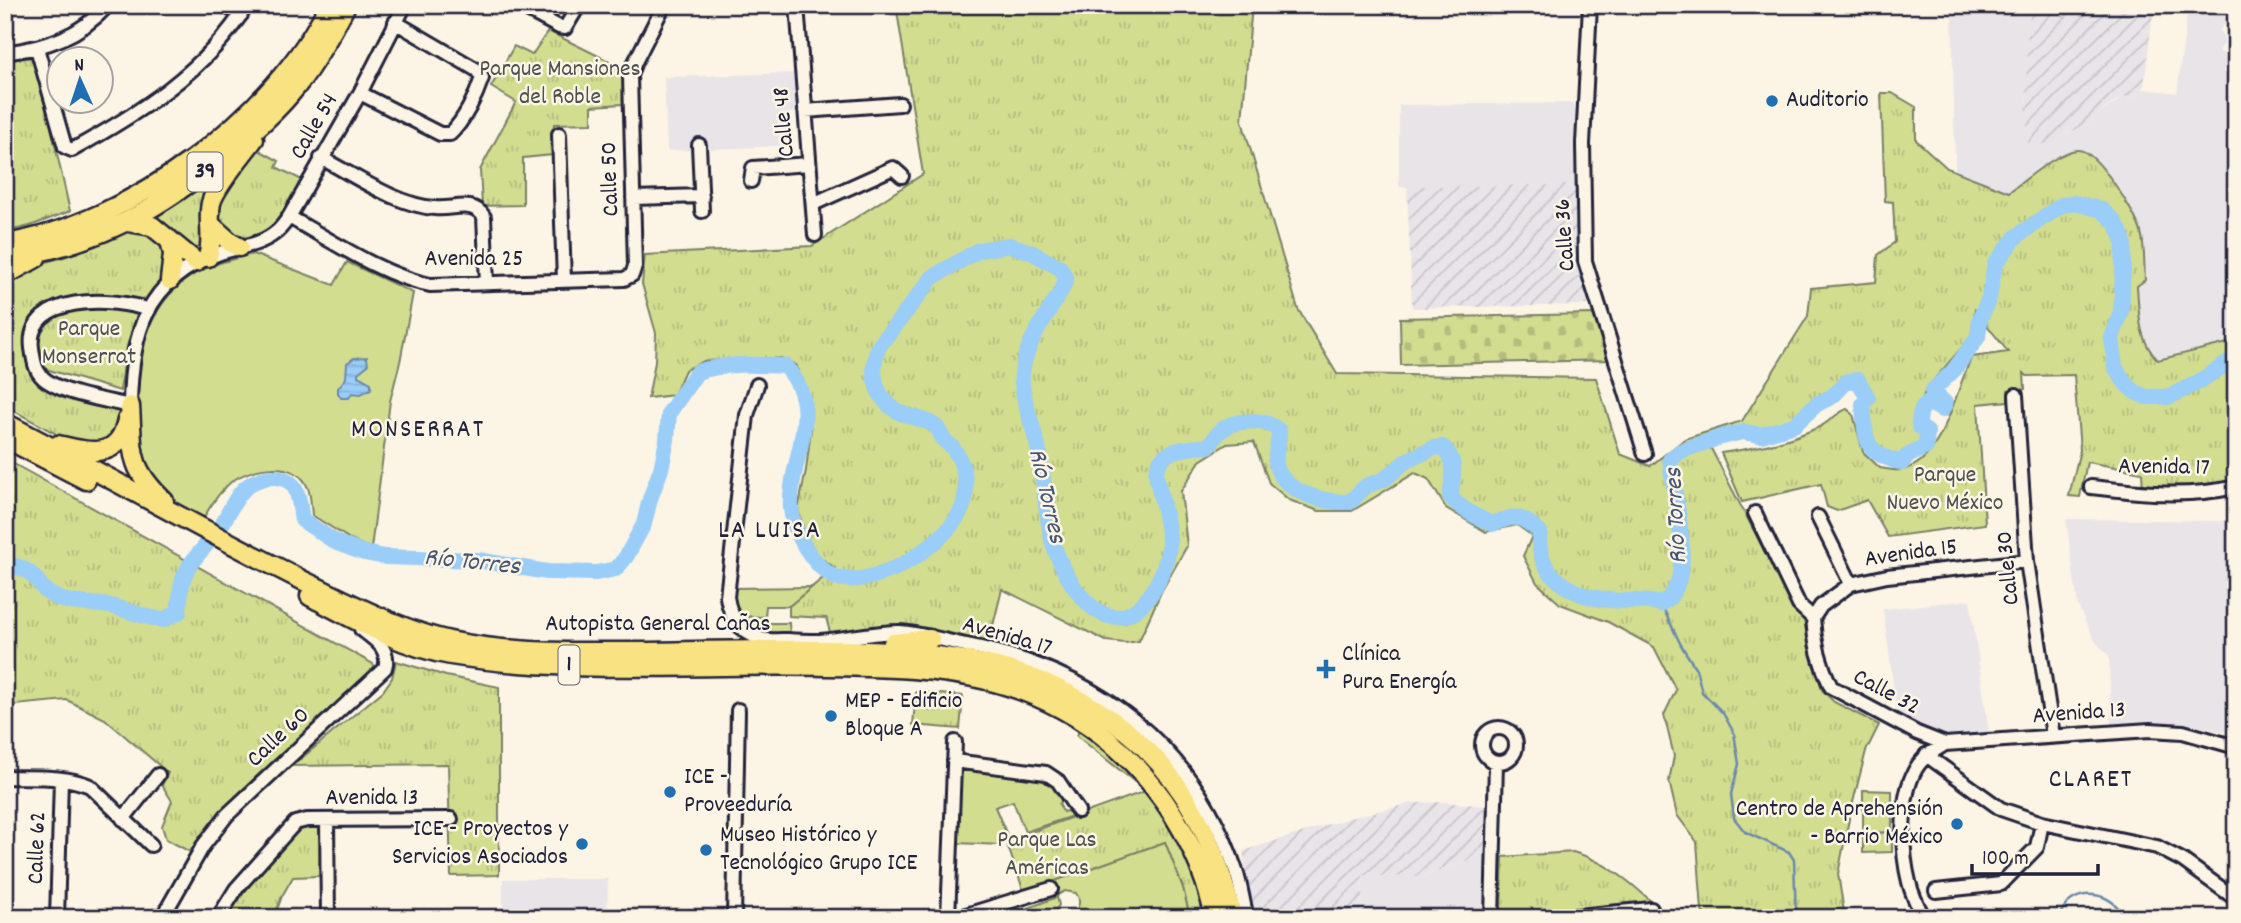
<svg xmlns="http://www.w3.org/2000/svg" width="2241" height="923" font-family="Dekko,sans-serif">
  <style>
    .built { fill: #e9e4e8 }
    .industrial { fill: url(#industrial-furrows) }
    .grass { fill: url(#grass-tufts); stroke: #7a8066; stroke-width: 2 }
    .cemetery { fill: url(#cemetery-stones); stroke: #7a8066; stroke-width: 2 }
    .garden { fill: #d2dd90; stroke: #7a8066; stroke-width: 2 }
    .water { fill: url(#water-rules); stroke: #6a89ac; stroke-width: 2 }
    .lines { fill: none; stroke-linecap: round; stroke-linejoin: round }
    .stream { stroke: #6a89ac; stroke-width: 2.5 }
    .river { stroke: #9acdf7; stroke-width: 16 }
    .minor-casing { stroke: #22223b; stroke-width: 18 }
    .highway-casing { stroke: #22223b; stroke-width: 23 }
    .minor { stroke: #fcf5e5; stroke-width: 12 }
    .highway { stroke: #f8e281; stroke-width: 18 }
    .poi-dot { fill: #1f6fb2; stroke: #fcf5e5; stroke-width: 2.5 }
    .labels { text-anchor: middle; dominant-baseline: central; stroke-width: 5; stroke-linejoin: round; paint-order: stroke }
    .shield { fill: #fcf5e5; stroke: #63616e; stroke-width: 2 }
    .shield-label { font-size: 23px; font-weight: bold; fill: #22223b }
    .park-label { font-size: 24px; fill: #4e5150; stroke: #fcf5e5 }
    .poi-label { font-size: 24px; fill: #22223b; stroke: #fcf5e5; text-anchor: start }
    .street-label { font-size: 24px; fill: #22223b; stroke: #fcf5e5 }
    .neighbourhood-label { font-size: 26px; letter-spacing: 2px; fill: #22223b; stroke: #fcf5e5 }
    .water-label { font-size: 26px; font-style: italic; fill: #465573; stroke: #fcf5e5 }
  </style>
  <defs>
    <pattern id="industrial-furrows" width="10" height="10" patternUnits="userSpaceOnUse" patternTransform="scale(1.75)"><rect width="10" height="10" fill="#e9e4e8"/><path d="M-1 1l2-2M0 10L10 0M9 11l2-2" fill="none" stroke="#c8c3c8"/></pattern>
    <pattern id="grass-tufts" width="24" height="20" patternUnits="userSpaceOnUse" patternTransform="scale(1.75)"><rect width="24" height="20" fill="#d2dd90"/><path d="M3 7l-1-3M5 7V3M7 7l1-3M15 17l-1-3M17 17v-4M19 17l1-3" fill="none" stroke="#b4bd7d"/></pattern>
    <pattern id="cemetery-stones" width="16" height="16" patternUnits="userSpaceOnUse" patternTransform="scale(1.75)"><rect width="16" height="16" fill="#d2dd90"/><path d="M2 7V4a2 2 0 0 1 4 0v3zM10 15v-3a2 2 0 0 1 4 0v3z" fill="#b4bd7d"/></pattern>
    <pattern id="water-rules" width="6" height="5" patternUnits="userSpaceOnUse" patternTransform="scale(1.75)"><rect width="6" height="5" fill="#9acdf7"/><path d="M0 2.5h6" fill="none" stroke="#84b0d5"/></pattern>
  </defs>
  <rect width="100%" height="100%" fill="#fcf5e5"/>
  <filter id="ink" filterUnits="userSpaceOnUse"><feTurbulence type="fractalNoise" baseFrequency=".0143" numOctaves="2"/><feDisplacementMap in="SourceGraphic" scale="14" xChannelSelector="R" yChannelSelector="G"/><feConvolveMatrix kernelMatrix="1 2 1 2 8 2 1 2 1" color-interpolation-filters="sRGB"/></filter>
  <g filter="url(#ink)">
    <!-- built -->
    <path class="built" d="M1952 5H2030L2026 110 2052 144 2067 133 2086 126 2098 114 2124 97 2143 94 2144 89 2177 93 2188 5H2236V10L2219 31 2227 40 2219 51 2236 62V348L2172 389 2009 192 1955 172Z
      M798 73 801 112 778 114 781 146 667 151 664 77Z
      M1574 103 1577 185 1399 187V105Z
      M2236 517V735L2188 724 2146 722 2111 725 2109 656 2095 641 2078 606 2066 519 2222 521Z
      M1970 600 1989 732 1970 735H1948L1914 727 1898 719 1883 609Z
      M1475 858H1488L1485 918H1362L1363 874 1422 877Z
      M503 879H608L607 918H503Z"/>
    <!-- industrial -->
    <path class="industrial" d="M2031 5H2154L2143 94 2124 97 2114 102 2098 114 2086 126 2067 133 2053 144 2028 143 2026 110 2027 44Z
      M1577 185 1584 279 1588 305 1412 308 1407 186Z
      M1445 802 1486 806 1488 858H1475L1422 877 1363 875 1362 918H1252L1243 851 1349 818 1412 803Z"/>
    <!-- grass -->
    <path class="grass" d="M896 5H1252L1242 121 1298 309 1337 374 1596 378 1620 454 1650 466 1685 439 1742 421 1808 316 1811 288 1876 282 1878 255 1895 242 1893 202 1885 201 1881 93H1892L1916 107V140L1947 168 2009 192C2026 180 2057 152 2077 150 2096 148 2136 214 2141 232 2145 247 2144 265 2145 280L2137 286C2139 312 2138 341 2158 360L2236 341V463L2231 465 2236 484 2143 491 2142 472 2087 462 2080 497 2069 496 2080 450 2074 375 2027 376 2024 373 2025 389 2008 390V401L1978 404 1985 524 1888 537 1867 500 1837 511 1827 507 1821 484 1742 502 1721 453C1756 448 1787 442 1819 427 1830 422 1836 413 1847 409L1853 414 1863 452 1880 468C1886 469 1895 471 1902 470 1944 462 1955 389 1972 357L2008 352 1975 310 1971 337 1926 389 1914 422 1923 435 1920 446 1899 458C1869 444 1870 438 1867 407L1873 400 1860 376 1848 377 1792 421 1761 430 1742 429 1706 439 1793 606 1804 621 1822 690 1834 702 1879 725 1866 751 1850 814 1838 874 1845 918H1707L1702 911 1697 842 1677 815 1669 781 1674 756 1664 715 1676 690 1654 647 1608 622 1560 604 1537 583 1523 556 1532 536 1517 525 1486 532 1446 508 1428 479 1415 473 1352 511H1319L1289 500 1269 483 1254 442 1227 444 1200 461 1181 491 1187 546 1161 592 1139 641 1125 643 1106 641 1002 589 989 642 903 626 830 632 826 618 789 616V606L835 568 817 555 805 533 798 510 806 470 811 429 807 391 796 365 781 358 704 361 685 370 674 395 648 398 655 362 656 333 642 284 645 255 812 246 923 174Z
      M548 31 627 70 623 82V104L592 106V123L554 124 553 155 523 158V205L482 206 480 170 516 102 491 87 514 46 532 55Z
      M35 57 70 211 30 226 5 232V60Z
      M257 149 279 161 276 167 302 180C285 211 279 235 240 240 234 237 225 233 221 227 205 202 242 167 257 149Z
      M241 152 225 174 208 235 199 259 142 216Z
      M144 227 164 246 166 277 146 301 120 299 77 300 29 334 46 385 124 414 114 441 78 446 5 406V279C25 266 45 263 67 256 94 247 116 231 144 227Z
      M119 307 138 313 127 346 120 391 49 370C30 358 38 341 41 321L72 309Z
      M5 459 373 664 376 671 226 809 190 852 166 839 162 826 172 801 162 785 168 773 105 719 67 700 5 706Z
      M740 616 765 617 766 623H789L790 636C769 635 753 635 740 616Z
      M396 661 446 676 499 687V875L451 876 448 764 292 766 383 691 392 678Z
      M916 692 963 696 960 729 913 725Z
      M1081 724C1148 778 1189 832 1206 918H1190L1183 888 1165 842 1024 892 1006 841 1146 791 1077 736Z
      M303 828H318L321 834 319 876 293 877 282 896 274 918H226C238 899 286 837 303 828Z
      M1892 832V852L1863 853V833Z
      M1573 852C1605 861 1631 882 1655 905L1507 916 1501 909 1503 857Z
      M1057 897 1059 905 1051 918H1002Z"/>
    <!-- cemetery -->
    <path class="cemetery" d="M1593 314 1611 360 1401 365 1400 318Z"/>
    <!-- garden -->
    <path class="garden" d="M253 254 334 285 347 262 413 293 400 362 390 401 371 549 353 541 312 515C311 507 311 496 308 488 296 459 252 466 231 482 218 493 210 507 201 522 183 511 159 497 148 478 139 462 139 445 137 427 132 371 142 307 193 275 211 264 233 259 253 254Z
      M812 587 789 606H766L765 617 740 616 731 606 732 588Z
      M961 768 1046 779 1062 796V800L1059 804 1063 812 1066 811 1075 815 1025 832 1013 801 995 807 1007 835 1001 845 957 843 959 770Z
      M1863 790 1892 791V832L1863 833Z
      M1165 842 1183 888 1190 918H1071C1077 909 1083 903 1076 893L1065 891 1059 894 1057 897 1052 882Z"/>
    <!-- water -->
    <path class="water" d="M367 357 368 365 358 373V376L371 383V389L361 394 352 393 349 398H341L338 393V388L346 378 347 363 354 358Z"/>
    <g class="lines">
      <!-- stream -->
      <path class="stream" d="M1661 604 1681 645 1696 669 1702 692 1723 713 1734 733 1739 764 1731 794 1734 818 1745 832 1789 852 1794 860 1796 918
        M2059 918C2068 886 2113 888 2124 918"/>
      <!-- river -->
      <path class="river" d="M5 564C42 569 34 589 57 598 73 605 93 603 110 606 128 610 145 618 163 620L179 612C180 596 180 583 187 570 194 556 208 545 217 532 227 518 232 502 243 490 255 477 284 470 295 488 300 497 300 510 302 520L337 543 364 553 385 557 478 560 547 572 596 573 616 569 626 557 644 524 650 499 661 469 667 440 669 413 697 372C725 363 755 364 785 366 827 410 788 459 791 508 792 522 798 535 805 547 812 558 823 572 835 577 860 586 899 569 919 554 936 542 958 523 964 503 968 485 964 462 952 447 950 445 947 443 944 440 941 437 940 430 936 427 927 418 908 418 897 411 874 397 869 370 879 346L933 277 979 250 1010 245 1031 252 1060 268 1066 278C1064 290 1055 300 1049 311 1037 330 1024 351 1022 374 1020 394 1035 431 1039 452 1045 483 1045 516 1054 547 1060 564 1071 585 1083 598 1125 647 1163 590 1169 547 1171 531 1159 492 1156 474 1158 447 1189 448 1209 446 1212 442 1216 436 1219 432 1233 419 1265 417 1279 431 1280 441 1274 453 1276 464 1282 493 1325 503 1350 502L1366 486 1385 479 1406 461 1434 448 1443 447C1458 460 1453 479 1450 496 1461 510 1477 517 1492 524 1517 514 1520 515 1540 532 1534 570 1567 594 1602 599 1622 603 1642 599 1661 604 1700 583 1673 496 1670 460L1681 451 1721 437 1743 432 1761 435 1794 425 1817 404 1833 396 1847 381 1858 380 1868 398 1863 404C1866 442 1863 452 1902 463L1907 456 1926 447 1927 432 1919 426C1919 417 1920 407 1928 402L1942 410 1945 403 1932 391 1954 370 1978 337 1980 319 1989 298 1995 264 2004 252 2016 237 2044 217 2062 205 2075 203 2102 210 2114 221 2120 231 2124 243 2121 312 2112 338 2115 367 2126 384 2135 392 2146 397H2169L2195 384 2236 358"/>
      <!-- minor casing -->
      <g class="minor-casing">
        <path id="minor" d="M224 5 241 15
          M518 5 559 27 565 28 579 5
          M797 5 815 235
          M1590 5 1583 144 1585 261 1645 454
          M37 48 65 147 72 150C138 114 206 71 247 5
          M5 53C47 47 79 37 108 5
          M360 93 440 134H450C464 121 476 96 482 78L477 70 395 22
          M805 111 900 104
          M559 134 564 281
          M699 145 702 211
          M321 158C354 175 398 206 435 208 453 210 473 199 484 217L487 283
          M751 181 753 168 809 164
          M633 198 702 196
          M813 204 893 168 902 176
          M289 217C332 241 382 275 430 285L624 279 632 275 635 266 630 76 634 64 664 5
          M149 310C115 297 25 293 32 348 34 362 35 373 47 381 68 395 105 400 130 406 131 334 145 279 220 253 238 247 261 245 275 233 281 229 285 222 289 217L360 93 405 5
          M757 385 747 415 727 597C730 617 741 634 762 639 770 641 780 640 788 640 799 641 809 641 820 641 846 639 873 632 899 632 918 633 946 641 966 645 1095 670 1194 745 1236 871 1241 886 1243 902 1247 918
          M2016 395 2027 561 2053 736
          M2091 487C2141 493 2186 498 2236 487
          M1755 513 1799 605 1813 618C1814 641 1821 666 1831 687L1917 733 1945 744
          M1818 517 1851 584
          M1813 618 1821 606 1851 584 1887 576 2027 561
          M1482 745a17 17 0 1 1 34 0a17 17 0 1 1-34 0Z
          M1926 755 2001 809 2042 823 2157 847 2182 860 2236 899
          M954 761 1046 773 1058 781 1078 811
          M5 777C32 778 65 775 90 786L151 845
          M123 819 158 775
          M327 820 328 918
          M1936 891 2001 884 2037 847 2042 823
          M57 918 61 780
          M162 918 203 846 227 815 385 668C391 649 374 639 361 629
          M218 918 236 889 295 823 307 820 451 819
          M734 918 738 710
          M948 918 955 742
          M956 918 1051 889
          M1492 918 1496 763
          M1557 918 1651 909
          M1924 918C1918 907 1912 895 1909 882 1901 850 1899 791 1919 764 1926 755 1935 750 1945 744L2150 730 2183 732 2236 747"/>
      </g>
      <!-- highway casing -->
      <g class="highway-casing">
        <path id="highway" d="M128 222 152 226 196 262
          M212 226 230 242 239 247
          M5 244C129 224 274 118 329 5
          M208 257C214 237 207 221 211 203 215 187 243 154 254 139
          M5 258C97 245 162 209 231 150 255 130 277 111 296 87 316 61 331 34 346 5
          M5 275 36 258
          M170 280 173 254 170 240
          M130 406C133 452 128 467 164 501
          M5 423C104 474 200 529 300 579 343 600 404 632 450 641 510 654 573 652 634 652 700 651 766 649 832 650 940 652 1039 660 1126 731 1184 778 1218 846 1232 918
          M5 438 86 480
          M58 445C89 452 119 461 127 420
          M310 596C353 619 402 647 451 655 575 675 702 663 827 666 897 667 970 668 1035 696 1128 735 1194 820 1215 918
          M893 643 930 639"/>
      </g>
      <!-- minor -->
      <use href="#minor" class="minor"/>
      <!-- highway -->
      <use href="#highway" class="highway"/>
    </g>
  </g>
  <!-- markers -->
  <g class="poi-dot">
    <circle cx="1772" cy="101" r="7"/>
    <path d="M1322.5 658.5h7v7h7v7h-7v7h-7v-7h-7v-7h7z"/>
    <circle cx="831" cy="716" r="7"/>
    <circle cx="670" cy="792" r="7"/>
    <circle cx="1957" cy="824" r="7"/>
    <circle cx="582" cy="844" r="7"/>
    <circle cx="706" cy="850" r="7"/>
  </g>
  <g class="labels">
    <!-- shield labels -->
    <g class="shield">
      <rect x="187.5" y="152.5" width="35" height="39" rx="5"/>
      <rect x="558.5" y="645.5" width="21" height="39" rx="5"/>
    </g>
    <g class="shield-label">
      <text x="205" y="172">39</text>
      <text x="569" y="665">1</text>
    </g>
    <!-- park labels -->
    <g class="park-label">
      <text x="560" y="70">Parque Mansiones<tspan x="560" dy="28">del Roble</tspan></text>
      <text x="89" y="330">Parque<tspan x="89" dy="28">Monserrat</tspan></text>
      <text x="1945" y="476">Parque<tspan x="1945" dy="28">Nuevo México</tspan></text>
      <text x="1047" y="841">Parque Las<tspan x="1047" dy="28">Américas</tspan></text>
    </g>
    <!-- poi labels -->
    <g class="poi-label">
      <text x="1786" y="101">Auditorio</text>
      <text x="1342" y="655">Clínica<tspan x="1342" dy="28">Pura Energía</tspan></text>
      <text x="845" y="702">MEP - Edificio<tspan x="845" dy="28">Bloque A</tspan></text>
      <text x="684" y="778">ICE -<tspan x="684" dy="28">Proveeduría</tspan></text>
      <text x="1943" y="810" text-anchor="end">Centro de Aprehensión<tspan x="1943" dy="28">- Barrio México</tspan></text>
      <text x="568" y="830" text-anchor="end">ICE - Proyectos y<tspan x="568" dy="28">Servicios Asociados</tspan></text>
      <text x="720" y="836">Museo Histórico y<tspan x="720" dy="28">Tecnológico Grupo ICE</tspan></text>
    </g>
    <!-- street labels -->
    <g class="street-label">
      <text transform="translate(785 122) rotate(-95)">Calle 48</text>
      <text transform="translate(315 127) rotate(-60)">Calle 54</text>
      <text transform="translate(611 179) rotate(-92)">Calle 50</text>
      <text transform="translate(1566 235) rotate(-94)">Calle 36</text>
      <text x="474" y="260">Avenida 25</text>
      <text transform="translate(2164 468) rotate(1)">Avenida 17</text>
      <text transform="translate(1911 554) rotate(-8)">Avenida 15</text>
      <text transform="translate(2009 568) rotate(-96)">Calle 30</text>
      <text x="658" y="625">Autopista General Cañas</text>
      <text transform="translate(1007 637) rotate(16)">Avenida 17</text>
      <text transform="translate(1886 693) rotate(28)">Calle 32</text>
      <text transform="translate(2079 714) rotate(-4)">Avenida 13</text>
      <text transform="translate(279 738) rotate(-43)">Calle 60</text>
      <text x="372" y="799">Avenida 13</text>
      <text transform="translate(38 848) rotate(-88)">Calle 62</text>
    </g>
    <!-- neighbourhood labels -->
    <g class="neighbourhood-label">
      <text x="418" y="430">MONSERRAT</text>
      <text x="770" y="531">LA LUISA</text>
      <text x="2091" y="780">CLARET</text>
    </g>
    <!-- water labels -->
    <g class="water-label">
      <text transform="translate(1046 496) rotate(77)">Río Torres</text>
      <text transform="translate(1677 516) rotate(-93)">Río Torres</text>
      <text transform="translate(472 563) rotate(6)">Río Torres</text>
    </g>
  </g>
  <!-- margin -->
  <rect width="2241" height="923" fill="none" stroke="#fcf5e5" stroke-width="28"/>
  <rect x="14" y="14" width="2213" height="895" fill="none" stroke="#22223b" stroke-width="2.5" filter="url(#ink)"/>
  <!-- north arrow -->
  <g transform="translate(80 80) rotate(357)"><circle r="33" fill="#fcf5e5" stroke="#a5a1a1" stroke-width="2"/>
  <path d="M0-5L12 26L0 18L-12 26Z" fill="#1f6fb2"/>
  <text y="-10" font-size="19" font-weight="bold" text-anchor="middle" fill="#22223b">N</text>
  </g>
  <!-- scale -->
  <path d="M1972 864v10h126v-10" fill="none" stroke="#22223b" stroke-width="3.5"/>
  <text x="1982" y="864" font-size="21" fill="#22223b" stroke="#fcf5e5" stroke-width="5" paint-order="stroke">100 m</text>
</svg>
